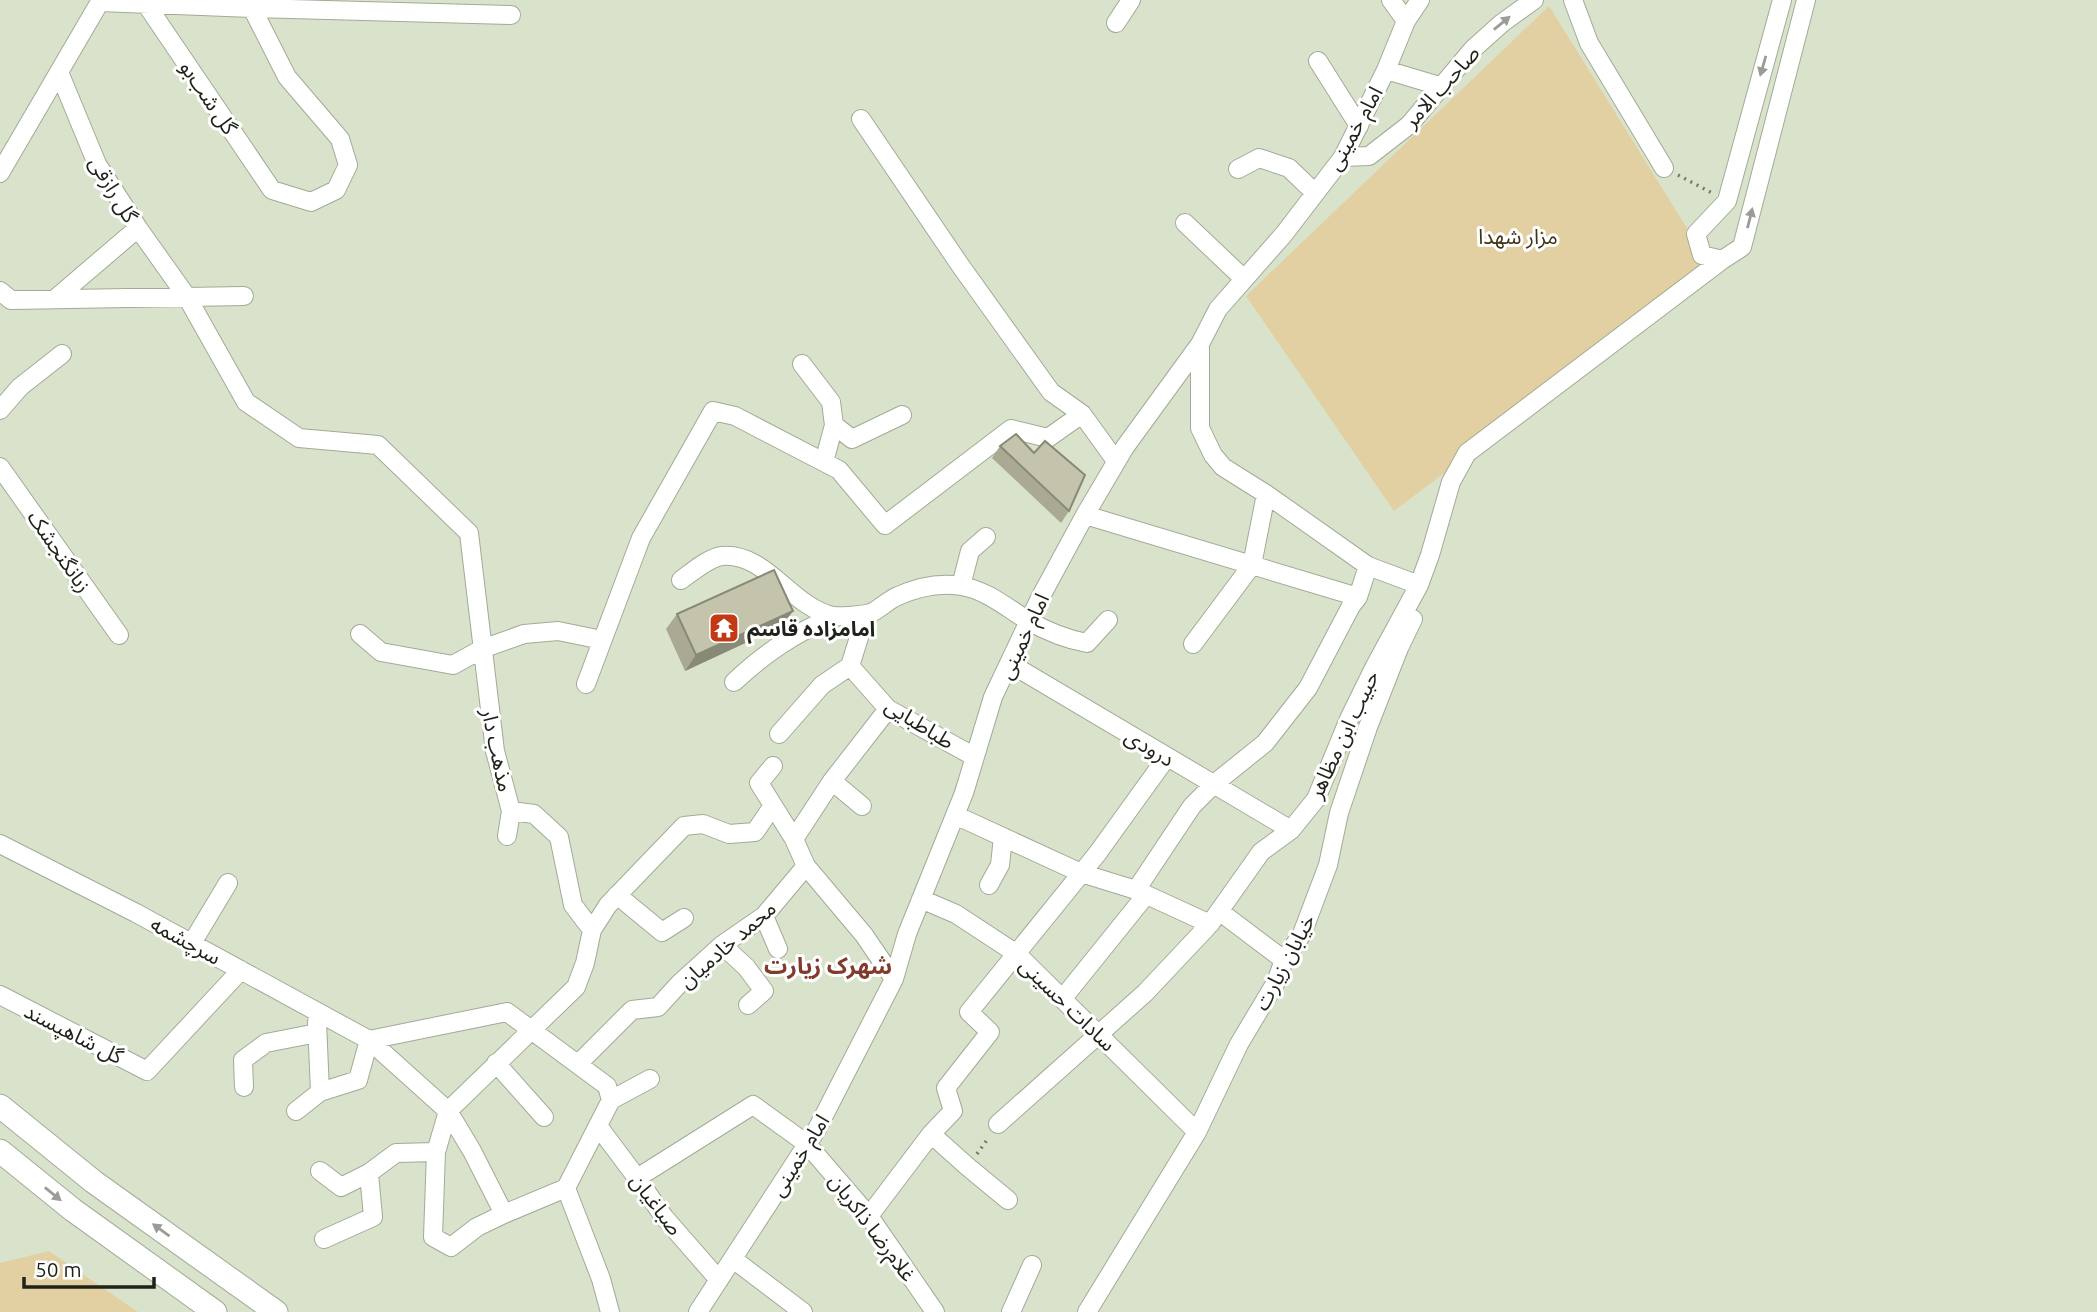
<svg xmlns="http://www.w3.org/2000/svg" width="2097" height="1312" font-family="Ubuntu,'Noto Sans Arabic',sans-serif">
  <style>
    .green { fill: #e2d0a2 }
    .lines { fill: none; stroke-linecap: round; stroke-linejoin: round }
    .minor-casing { stroke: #a2ab95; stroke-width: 20 }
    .major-casing { stroke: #a2ab95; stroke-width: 25 }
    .path { stroke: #737a6a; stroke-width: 3.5; stroke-dasharray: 2 5; stroke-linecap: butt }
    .minor { stroke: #fff; stroke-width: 18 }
    .major { stroke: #fff; stroke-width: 23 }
    .wall { fill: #a9a994 }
    .shaded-wall { fill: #898978 }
    .building { fill: #c4c4ac; stroke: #898978; stroke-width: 2 }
    .oneway { fill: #9a9c98 }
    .labels { text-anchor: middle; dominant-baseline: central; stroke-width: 6; stroke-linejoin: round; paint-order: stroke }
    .street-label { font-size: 21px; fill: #1e2219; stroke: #fff }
    .park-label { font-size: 21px; fill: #3f3417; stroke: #fff }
    .poi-label { font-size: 21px; font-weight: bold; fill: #1e2219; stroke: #fff; text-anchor: start }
    .neighbourhood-label { font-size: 23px; font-weight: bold; fill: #813b2b; stroke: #fff }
  </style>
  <rect width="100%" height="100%" fill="#d9e3cc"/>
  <!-- green -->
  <path class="green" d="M1549 6 1713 270 1394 511 1246 296Z
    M49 1251 138 1312H0V1263Z"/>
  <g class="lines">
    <!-- minor casing -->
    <g class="minor-casing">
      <path id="minor" d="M1391 0 1406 21
        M1573 0 1589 43 1664 168
        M1782 0 1727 201 1696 234 1702 255 1722 260 1742 247 1806 0
        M100 2 252 8 511 15
        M146 4 272 190 311 202 336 190 348 165 340 139 287 77 252 8 250 0
        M1116 23 1131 0
        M1318 61 1359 126
        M1386 70 1443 87
        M59 72 97 164 138 228 187 297 246 402 299 438 378 445 469 533 495 751 511 811 534 814 559 837 573 905 592 930
        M861 119 960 265 1051 392 1082 414 1116 461
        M1343 157 1369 156 1409 125 1473 49 1502 23 1534 0
        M1238 169 1259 158 1289 168 1315 193
        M0 173 101 0
        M1185 223 1244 279
        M0 291 11 300 244 296
        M55 299 138 228
        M1200 344V428L1213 455 1223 467 1266 494 1368 566 1419 585
        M802 364 831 402 834 425 824 462
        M0 410 20 387 62 354
        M834 425 852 439 902 415
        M0 467 119 635
        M1085 515 1358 597
        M681 580C692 572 708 558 722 556 766 552 791 607 833 616 840 617 864 615 871 613 880 609 888 600 898 596 918 587 938 582 961 586 986 590 1006 607 1027 620 1046 631 1065 639 1087 643L1108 620
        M961 586 970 551 986 537
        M870 613 861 631 850 666 888 709 975 757
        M360 634 381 652 453 665 482 649 524 634 558 631 602 640
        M1193 644 1252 565 1266 494
        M1009 663 1291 830
        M734 682C766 652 795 633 835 616
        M586 684 641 538 713 411 735 416 839 470 885 525 1011 429 1048 438 1082 414
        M779 734 822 685 850 666
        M773 766 759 783 794 839 806 866 864 935 894 979
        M832 781 862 806
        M955 815 1081 873 1136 890 1210 924
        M507 836 511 811
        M794 839 832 781 888 709
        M0 844 136 913 369 1040 448 1111 472 1151 504 1214
        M989 885 1000 865 1003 837
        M1136 890 1192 806 1214 784 1265 743 1308 688 1351 606 1358 597 1368 566
        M617 895 662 932 684 918
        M921 899 956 914 1017 954 1197 1132
        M1219 911 1284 960
        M764 916 778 949
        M192 943 228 883
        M722 945 746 967 764 991 748 1005
        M0 995 147 1071 241 970
        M1063 998 1146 895
        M317 1022 320 1092
        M369 1040 507 1012 607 1086 611 1100 566 1188 601 1279 610 1312
        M496 1063 544 1117
        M578 1064 632 1010 658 1007 679 984 722 945 764 916 806 866
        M244 1087 243 1060 266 1043 317 1033
        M611 1100 650 1079
        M296 1111 320 1092 358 1080 369 1040
        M998 1124 1145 993 1210 924 1261 852 1291 830 1316 799 1349 719 1375 666 1419 585 1430 555 1451 482 1467 453 1722 260
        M598 1126 637 1178 664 1217 719 1280
        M931 1134 968 1167 1008 1200
        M320 1171 341 1187 369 1173 396 1153 436 1152
        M637 1178 753 1105 807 1144 869 1216 935 1312
        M566 1188 504 1214 477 1227 451 1247 433 1237 436 1152 448 1111 576 987 585 963 592 930 608 905 684 826 703 824 729 834 755 832 772 807
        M869 1216 931 1134 953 1111 946 1088 990 1032 969 1012 1097 854 1167 757
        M324 1239 373 1217 369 1173
        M733 1259 803 1312
        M698 1312 817 1129 894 979 907 934 964 793 993 697 1040 598 1085 515 1125 447 1200 344 1218 309 1284 234 1343 157 1386 70 1406 21 1420 0
        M1011 1312 1032 1265
        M1087 1312 1197 1132 1239 1044 1276 982 1284 960 1302 934 1328 865 1339 813 1368 727 1399 648 1413 619"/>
    </g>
    <!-- major casing -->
    <g class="major-casing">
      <path id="major" d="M0 1106 94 1182 276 1312
        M0 1151 73 1210 215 1312"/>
    </g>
    <!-- path -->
    <path class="path" d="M1678 175 1712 193
      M977 1154 989 1137"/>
    <!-- minor -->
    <use href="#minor" class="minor"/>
    <!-- major -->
    <use href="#major" class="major"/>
  </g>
  <!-- wall -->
  <path class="wall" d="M1000 446 1069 511 1061 523 992 458Z
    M793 611 782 626 685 671 666 629 677 614Z"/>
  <!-- shaded-wall -->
  <path class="shaded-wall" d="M793 611 782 626 685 671 696 655Z"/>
  <!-- building -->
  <path class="building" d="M1016 434 1034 453 1045 441 1085 475 1069 511 1000 446Z
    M774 570 793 611 696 655 677 614Z"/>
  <!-- one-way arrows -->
  <defs><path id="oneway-solid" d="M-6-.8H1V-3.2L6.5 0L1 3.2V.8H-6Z" transform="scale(1.75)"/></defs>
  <g class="oneway">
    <use href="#oneway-solid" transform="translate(1502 23) rotate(-39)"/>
    <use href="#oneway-solid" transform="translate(1763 66) rotate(106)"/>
    <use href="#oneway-solid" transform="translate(1750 218) rotate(-76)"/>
    <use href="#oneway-solid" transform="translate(53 1194) rotate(39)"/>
    <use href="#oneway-solid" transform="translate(161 1230) rotate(-144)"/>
  </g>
  <!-- icons -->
  <defs>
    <g id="temple-square" transform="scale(1.575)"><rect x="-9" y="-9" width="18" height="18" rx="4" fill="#c33914" stroke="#fff"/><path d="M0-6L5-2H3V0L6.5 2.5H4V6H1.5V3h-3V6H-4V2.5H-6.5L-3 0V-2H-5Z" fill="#fff"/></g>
  </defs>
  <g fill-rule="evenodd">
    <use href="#temple-square" x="724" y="628"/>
  </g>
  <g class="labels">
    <!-- street labels -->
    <g class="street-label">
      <text transform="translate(1441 86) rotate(-48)">صاحب الامر</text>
      <text transform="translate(209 97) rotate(56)">گل شب‌بو</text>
      <text transform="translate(1354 128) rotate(-61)">امام خمینی</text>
      <text transform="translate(114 189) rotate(59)">گل رازقی</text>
      <text transform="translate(60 551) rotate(55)">زبانگنجشک</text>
      <text transform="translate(1023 636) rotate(-65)">امام خمینی</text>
      <text transform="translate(920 723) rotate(32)">طباطبایی</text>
      <text transform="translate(1343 734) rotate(-65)">حبیب ابن مظاهر</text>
      <text transform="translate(1150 747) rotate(31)">درودی</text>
      <text transform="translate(498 750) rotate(78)">مذهب دار</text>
      <text transform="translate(186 940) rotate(29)">سرچشمه</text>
      <text transform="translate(727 944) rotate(-41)">محمد خادمیان</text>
      <text transform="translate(1284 962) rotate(-62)">خیابان زیارت</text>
      <text transform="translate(1068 1004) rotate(44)">سادات حسینی</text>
      <text transform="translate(74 1033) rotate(27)">گل شاهپسند</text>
      <text transform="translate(799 1155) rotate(-58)">امام خمینی</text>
      <text transform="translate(657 1204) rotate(53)">صباغیان</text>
      <text transform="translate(873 1227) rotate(53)">غلام‌رضا ذاکریان</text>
    </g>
    <!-- park labels -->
    <g class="park-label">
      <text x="1518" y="236">مزار شهدا</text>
    </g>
    <!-- poi labels -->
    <g class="poi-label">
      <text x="747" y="628">امامزاده قاسم</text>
    </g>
    <!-- neighbourhood labels -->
    <g class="neighbourhood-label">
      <text x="828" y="965">شهرک زیارت</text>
    </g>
  </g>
  <!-- scale -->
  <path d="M24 1277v10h130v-10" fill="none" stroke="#1e2219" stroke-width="3.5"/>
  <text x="35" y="1277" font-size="21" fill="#1e2219" stroke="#ffffff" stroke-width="5" paint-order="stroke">50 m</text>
</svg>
